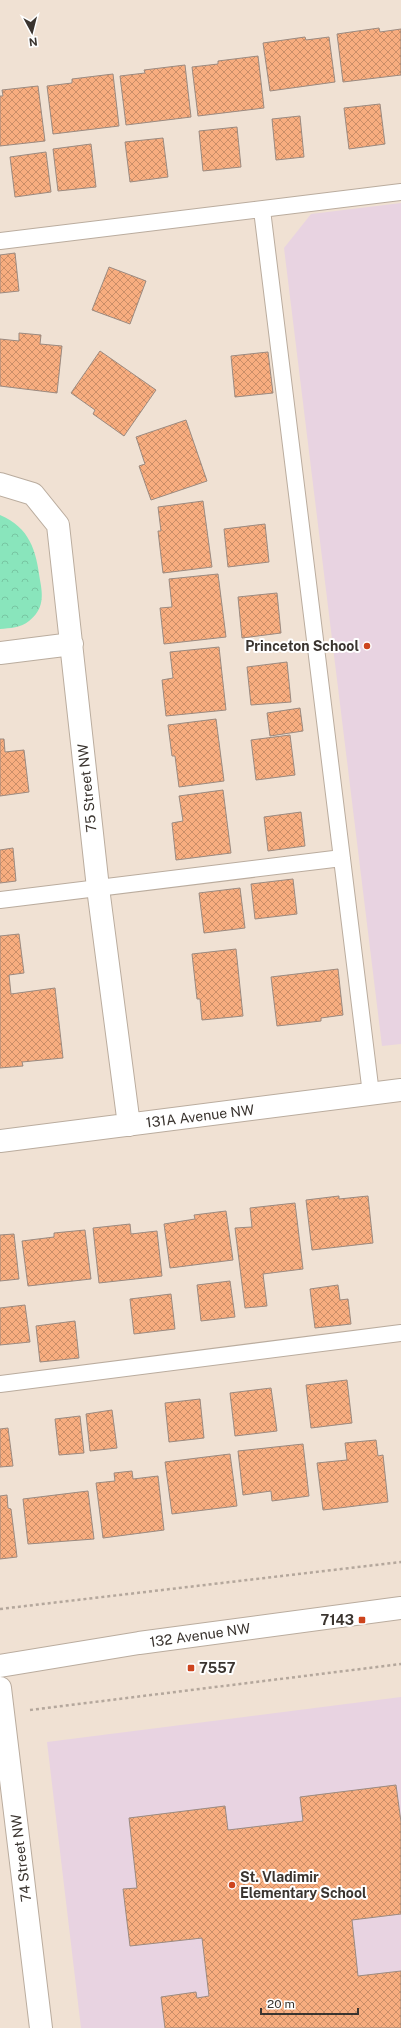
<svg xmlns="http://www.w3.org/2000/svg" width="401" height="2028" font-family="'Public Sans',sans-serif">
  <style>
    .education { fill: #e8d3e1 }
    .park { fill: url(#park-crowns) }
    .building { fill: url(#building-cross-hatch); stroke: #9b8a80 }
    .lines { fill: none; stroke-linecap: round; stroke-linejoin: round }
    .service-casing { stroke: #baac9e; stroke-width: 18 }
    .minor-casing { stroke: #baac9e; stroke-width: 24 }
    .tertiary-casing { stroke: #baac9e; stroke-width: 24 }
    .path { stroke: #b4a79c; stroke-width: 2.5; stroke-dasharray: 3 3; stroke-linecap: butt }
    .service { stroke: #fff; stroke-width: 16 }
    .minor { stroke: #fff; stroke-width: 22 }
    .tertiary { stroke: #fff; stroke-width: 22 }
    .poi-dot { fill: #cd441d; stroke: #fff; stroke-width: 1.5 }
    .labels { text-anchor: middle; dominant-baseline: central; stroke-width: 4; stroke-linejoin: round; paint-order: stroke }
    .poi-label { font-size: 14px; font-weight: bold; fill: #3a342f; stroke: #fff; text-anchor: end }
    .street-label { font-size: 14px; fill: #3a342f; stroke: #fff }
  </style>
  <defs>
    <pattern id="park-crowns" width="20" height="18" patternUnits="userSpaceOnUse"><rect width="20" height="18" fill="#89e5bc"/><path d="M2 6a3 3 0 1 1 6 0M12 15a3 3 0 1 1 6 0" fill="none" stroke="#77c5a2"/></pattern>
    <pattern id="building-cross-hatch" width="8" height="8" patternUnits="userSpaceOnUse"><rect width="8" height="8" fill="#f8ad7f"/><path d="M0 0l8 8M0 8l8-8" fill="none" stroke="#ca8e68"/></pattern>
  </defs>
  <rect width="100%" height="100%" fill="#f0e1d3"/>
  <!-- education -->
  <path class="education" d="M401 203V1044L382 1046 284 248 311 214Z
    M401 1697V2028H81L47 1742Z"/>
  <!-- park -->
  <path class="park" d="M0 515C30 528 36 550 40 580 43 596 44 609 29 621 21 628 10 628 0 629Z"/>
  <!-- building -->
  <path class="building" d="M379 28 380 32 401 29V75L343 82 337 34Z
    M305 37 306 40 329 37 335 82 270 91 263 43Z
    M258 56 264 108 198 116 192 67 218 64V61Z
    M185 65 191 117 126 125 120 76 145 73 144 70Z
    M113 74 119 126 53 134 47 86 72 83V79Z
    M38 86 45 141 0 146V96H3L2 90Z
    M380 104 385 144 349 149 344 108Z
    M300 116 304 157 276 160 272 119Z
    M237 127 241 167 203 171 199 131Z
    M163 138 168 177 130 182 125 142Z
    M91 144 96 187 58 191 53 149Z
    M46 152 51 192 15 197 10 157Z
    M15 253 19 291 0 293V255Z
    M109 267 146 281 130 324 92 310Z
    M19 333 41 335 40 344 62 346 57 393 0 386V339L19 341Z
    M100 351 156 390 124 436 93 414 95 410 71 393Z
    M268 352 273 393 235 397 231 356Z
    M186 420 207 481 151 500 139 466 145 464 136 437Z
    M203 501 212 567 163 573 158 531H161L158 507Z
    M265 524 269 562 228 567 224 529Z
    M218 574 226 637 164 644 160 608 172 607 169 579Z
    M277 593 281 633 242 638 238 597Z
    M219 647 226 710 166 716 162 680 173 678 170 652Z
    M287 662 291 702 251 705 247 667Z
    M300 708 303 731 270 736 267 713Z
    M216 719 224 781 179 787 175 756H172L168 725Z
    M290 735 295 775 256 780 251 740Z
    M0 739H4L5 752 24 750 29 792 0 796Z
    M223 790 231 853 176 860 172 823 183 821 179 796Z
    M301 812 305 846 268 851 264 817Z
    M13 848 16 881 0 883V850Z
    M293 879 297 914 255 919 251 884Z
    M240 888 245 928 204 933 199 893Z
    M19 934 24 973 9 975 11 994 55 988 63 1058 22 1062 23 1066 0 1068V936Z
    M236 949 243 1016 202 1020 200 999H197L192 954Z
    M338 969 343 1015 321 1018V1021L277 1026 271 977Z
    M339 1196V1199L368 1196 373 1243 312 1250 306 1200Z
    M295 1203 303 1269 263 1274 267 1306 245 1308 235 1228 252 1227 250 1208Z
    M226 1211 233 1260 170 1268 164 1224 195 1219 194 1215Z
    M130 1224 131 1234 157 1231 162 1276 99 1283 93 1228Z
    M85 1230 91 1279 28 1286 22 1241 54 1237V1233Z
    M14 1234 19 1279 0 1281V1235Z
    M230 1281 235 1317 201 1321 197 1285Z
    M338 1285 340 1300 348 1299 351 1324 315 1328 310 1289Z
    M171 1294 175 1329 134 1334 130 1299Z
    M25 1305 30 1342 0 1345V1308Z
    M75 1321 79 1358 40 1362 36 1326Z
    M347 1380 352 1423 311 1428 306 1385Z
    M271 1388 277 1431 235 1436 230 1393Z
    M200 1399 204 1438 169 1442 165 1403Z
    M112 1410 117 1448 90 1451 86 1414Z
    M80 1416 84 1453 59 1455 55 1419Z
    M8 1428 13 1466 0 1467V1429Z
    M376 1440 378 1456 383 1455 388 1502 323 1510 317 1463 347 1460 345 1443Z
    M303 1444 309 1496 272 1501 271 1491 243 1495 238 1451Z
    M230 1454 237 1506 172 1514 165 1462Z
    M132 1471 133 1479 158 1476 164 1530 103 1538 96 1483 115 1481 114 1473Z
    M88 1491 94 1539 28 1544 23 1499Z
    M7 1495 8 1508 11 1509 17 1557 0 1559V1496Z
    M396 1785 401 1822V1914L352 1920 358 1976 401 1971V2028H165L161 1997 196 1992 197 1998 209 1996 202 1938 130 1946 123 1889 137 1888 129 1818 225 1806 228 1830 303 1821 300 1797Z"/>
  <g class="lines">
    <!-- service casing -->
    <g class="service-casing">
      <path id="service" d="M262 210 371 1094
        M0 241 401 192
        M0 900 342 858
        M0 1384 401 1333"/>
    </g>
    <!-- minor casing -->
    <g class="minor-casing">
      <path id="minor" d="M0 484 33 494 58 525 98 888 129 1125
        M0 653 72 644
        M0 1141 401 1090
        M0 1688 41 2028"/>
    </g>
    <!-- tertiary casing -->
    <g class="tertiary-casing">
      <path id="tertiary" d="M0 1666 139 1643 401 1608"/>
    </g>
    <!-- path -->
    <path class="path" d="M0 1609 401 1562
      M30 1710 401 1664"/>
    <!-- service -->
    <use href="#service" class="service"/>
    <!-- minor -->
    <use href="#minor" class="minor"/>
    <!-- tertiary -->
    <use href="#tertiary" class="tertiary"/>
  </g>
  <!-- markers -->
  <g class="poi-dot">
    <circle cx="367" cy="646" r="4"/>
    <rect x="358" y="1616" width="8" height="8" rx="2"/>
    <rect x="187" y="1664" width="8" height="8" rx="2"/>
    <circle cx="232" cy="1885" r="4"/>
  </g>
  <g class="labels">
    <!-- poi labels -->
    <g class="poi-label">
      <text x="359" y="646">Princeton School</text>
      <text x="354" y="1620">7143</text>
      <text x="199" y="1668" text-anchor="start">7557</text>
      <text x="240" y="1877" text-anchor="start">St. Vladimir<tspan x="240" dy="16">Elementary School</tspan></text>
    </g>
    <!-- street labels -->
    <g class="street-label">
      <text transform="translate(87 788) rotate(-96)">75 Street NW</text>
      <text transform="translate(200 1116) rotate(-7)">131A Avenue NW</text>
      <text transform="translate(200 1635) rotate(-8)">132 Avenue NW</text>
      <text transform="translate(21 1858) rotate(-97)">74 Street NW</text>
    </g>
  </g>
  <!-- north arrow -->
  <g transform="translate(32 32) rotate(173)" stroke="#ffffff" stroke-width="3" paint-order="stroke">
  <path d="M0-3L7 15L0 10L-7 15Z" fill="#3a342f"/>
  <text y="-6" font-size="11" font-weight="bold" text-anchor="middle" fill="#3a342f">N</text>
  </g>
  <!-- scale -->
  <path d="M261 2008v6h97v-6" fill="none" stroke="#3a342f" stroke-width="2"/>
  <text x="267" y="2008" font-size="12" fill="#3a342f" stroke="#ffffff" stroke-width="3" paint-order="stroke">20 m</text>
</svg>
